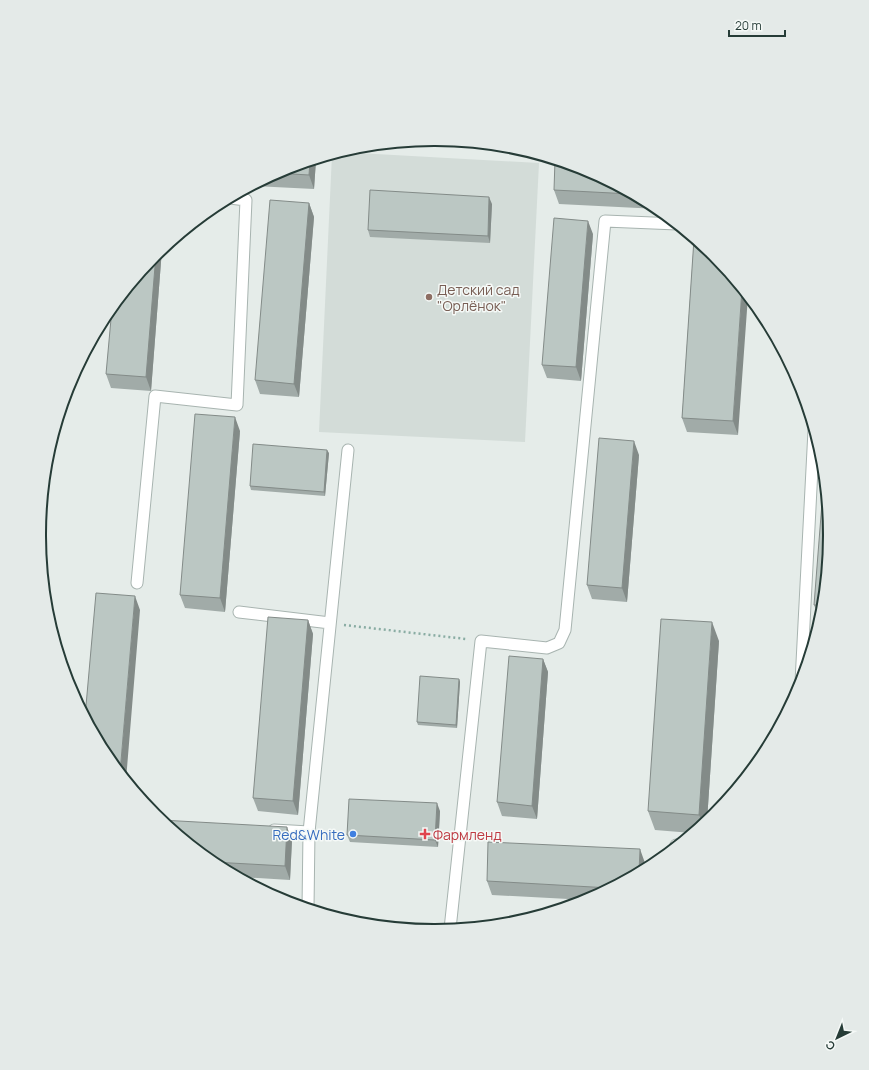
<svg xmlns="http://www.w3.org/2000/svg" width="869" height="1070" font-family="Manrope,sans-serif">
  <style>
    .built { fill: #d3dcd8 }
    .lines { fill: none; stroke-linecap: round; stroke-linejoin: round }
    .lane-casing { stroke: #a8b4b0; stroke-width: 13 }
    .path { stroke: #89aca3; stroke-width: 2.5; stroke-dasharray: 2 3; stroke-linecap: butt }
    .lane { stroke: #fff; stroke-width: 11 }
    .wall { fill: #a1aba8 }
    .shaded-wall { fill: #838b88 }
    .building { fill: #bbc7c3; stroke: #838b88 }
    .education-dot { fill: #8d6e63; stroke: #f5f9f7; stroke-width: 1.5 }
    .shop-dot { fill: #3f7fe0; stroke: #f5f9f7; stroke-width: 1.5 }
    .health-dot { fill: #e0444e; stroke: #f5f9f7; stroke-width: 1.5 }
    .labels { text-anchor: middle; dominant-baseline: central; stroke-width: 3; stroke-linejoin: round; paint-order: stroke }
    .education-label { font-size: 14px; fill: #785e54; stroke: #f5f9f7; text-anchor: start }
    .shop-label { font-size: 14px; fill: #366cbe; stroke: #f5f9f7; text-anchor: end }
    .health-label { font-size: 14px; fill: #be3a42; stroke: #f5f9f7; text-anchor: start }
    .rim { fill: none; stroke: #263c37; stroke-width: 2 }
  </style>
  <rect width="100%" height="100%" fill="#e5ece9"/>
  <!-- built -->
  <path class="built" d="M340 152 539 163 525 442 319 432 332 155Z"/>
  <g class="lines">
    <!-- lane casing -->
    <g class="lane-casing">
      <path id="lane" d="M137 583 155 396 237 405 246 200 230 198
        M239 612 330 623
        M801 682 814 430
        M274 830 309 832 308 908
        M309 832 348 450
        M676 846V845H677
        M450 929 481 641 547 648 559 643 565 630 605 221 677 224"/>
    </g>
    <!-- path -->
    <path class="path" d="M344 625 466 639"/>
    <!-- lane -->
    <use href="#lane" class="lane"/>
  </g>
  <!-- wall -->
  <path class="wall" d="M316 160 314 189 253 186 283 170Z
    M586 170 654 206 658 209 559 204 554 190Z
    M309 203 314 217 299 397 260 394 255 380Z
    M492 204 490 243 370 237 368 230Z
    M593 234 581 381 547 378 542 365Z
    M694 239 738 435 687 432 682 418Z
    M162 249 151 391 111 388 106 374 155 255Z
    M240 431 225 612 185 608 180 595Z
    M329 453 325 496 251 490 250 486Z
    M639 455 627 602 592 599 587 585Z
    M830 535 822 612 820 619 819 618 814 605Z
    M308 620 313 634 298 815 258 811 253 798Z
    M719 641 707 821 692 833 655 830 648 811Z
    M543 659 548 672 537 819 502 816 497 802Z
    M459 679 460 682 457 728 418 725 417 722Z
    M440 811 438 847 350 842 347 835Z
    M161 820 292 840 290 880 240 877 215 864Z
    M645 863V869L587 900 492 895 487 881Z"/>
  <!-- shaded-wall -->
  <path class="shaded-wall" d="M316 160 314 189 309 175 310 161Z
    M489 197 492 204 490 243 488 236Z
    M309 203 314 217 299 397 294 384Z
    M588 221 593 234 581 381 576 367Z
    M162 249 151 391 146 377 156 254Z
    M742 289 748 296 738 435 733 421Z
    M235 417 240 431 225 612 220 598Z
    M634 441 639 455 627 602 622 588Z
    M327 450 329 453 325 496 324 492Z
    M135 596 140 610 126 780 120 773Z
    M308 620 313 634 298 815 293 801Z
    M712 622 719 641 707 821 703 824 699 815Z
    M543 659 548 672 537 819 532 806Z
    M459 679 460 682 457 728 456 725Z
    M437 803 440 811 438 847 435 840Z
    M287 827 292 840 290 880 285 866Z
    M640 849 645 863V869L639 872Z"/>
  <!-- building -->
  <path class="building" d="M555 160 586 170 631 194 554 190Z
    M310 161 309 175 276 173 283 170Z
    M370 190 489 197 488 236 368 230Z
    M270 200 309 203 294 384 255 380Z
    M554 218 588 221 576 367 542 365Z
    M694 239 714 256 742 289 733 421 682 418Z
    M156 254 146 377 106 374 112 308Z
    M195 414 235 417 220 598 180 595Z
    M599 438 634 441 622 588 587 585Z
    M253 444 327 450 324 492 250 486Z
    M824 477 830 535 823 605H814Z
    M96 593 135 596 120 773 106 755 85 717Z
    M268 617 308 620 293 801 253 798Z
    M661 619 712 622 699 815 648 811Z
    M509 656 543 659 532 806 497 802Z
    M420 676 459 679 456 725 417 722Z
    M349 799 437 803 435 840 347 835Z
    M161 820 287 827 285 866 213 862Z
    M488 842 640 849 639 872 610 888 487 881Z"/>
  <!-- markers -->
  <circle class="education-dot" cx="429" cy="297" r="4"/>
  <circle class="shop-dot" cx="353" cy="834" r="4"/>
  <path class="health-dot" d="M423 828h4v4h4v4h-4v4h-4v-4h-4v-4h4z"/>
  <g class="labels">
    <!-- education labels -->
    <g class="education-label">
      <text x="437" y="289">Детский сад<tspan x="437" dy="16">"Орлёнок"</tspan></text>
    </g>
    <!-- shop labels -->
    <g class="shop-label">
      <text x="345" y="834">Red&amp;White</text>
    </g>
    <!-- health labels -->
    <g class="health-label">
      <text x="433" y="834">Фармленд</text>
    </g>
  </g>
  <!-- crop -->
  <path d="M0 0H869V1070H0ZM434 146H435A388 388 0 0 1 823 534V536A388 388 0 0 1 435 924H434A388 388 0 0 1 46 536V534A388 388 0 0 1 434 146Z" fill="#e4eae8" fill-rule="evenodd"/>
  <path class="rim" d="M434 146H435A388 388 0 0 1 823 534V536A388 388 0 0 1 435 924H434A388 388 0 0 1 46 536V534A388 388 0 0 1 434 146Z"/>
  <!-- north arrow -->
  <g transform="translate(837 1038) rotate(223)" stroke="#f5f9f7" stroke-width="3" paint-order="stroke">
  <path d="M0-3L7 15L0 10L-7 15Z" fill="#263c37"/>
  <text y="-6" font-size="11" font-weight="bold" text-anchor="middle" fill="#263c37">С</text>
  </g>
  <!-- scale -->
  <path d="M729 30v6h56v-6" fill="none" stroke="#263c37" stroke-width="2"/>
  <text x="735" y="30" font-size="12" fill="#263c37" stroke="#f5f9f7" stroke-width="3" paint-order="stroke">20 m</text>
</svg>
